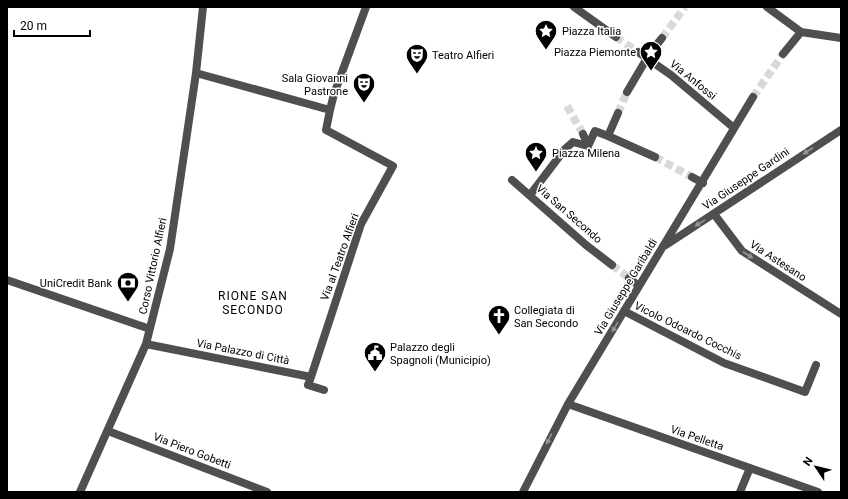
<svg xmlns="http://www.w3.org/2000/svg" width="848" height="499" font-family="Roboto,sans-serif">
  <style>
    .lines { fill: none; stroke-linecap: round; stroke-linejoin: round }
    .street-tunnel { stroke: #d9d9d9; stroke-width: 8; stroke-dasharray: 8 4; stroke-linecap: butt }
    .lane { stroke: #4f4f4f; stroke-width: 8 }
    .street { stroke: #4f4f4f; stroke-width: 8 }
    .oneway { fill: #959595 }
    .labels { text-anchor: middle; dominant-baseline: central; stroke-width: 3; stroke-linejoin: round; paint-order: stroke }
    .poi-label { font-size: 11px; fill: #000; stroke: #fff; text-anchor: start }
    .street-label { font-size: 11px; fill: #000; stroke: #fff }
    .neighbourhood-label { font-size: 12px; letter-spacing: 1px; fill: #000; stroke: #fff }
  </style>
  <rect width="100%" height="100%" fill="#fff"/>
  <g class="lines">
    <!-- street-tunnel -->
    <path class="street-tunnel" d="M616 37 638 52
      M662 38 685 7
      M753 97 783 54
      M567 106 583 134
      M618 113 627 92
      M655 157 692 177
      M612 265 629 278"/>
    <!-- lane -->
    <path class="lane" d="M624 311 724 363 805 392 816 365"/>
    <!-- street -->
    <path class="street" d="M574 7 616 37
      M767 7 801 32 841 38
      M638 52 671 75 734 128
      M783 54 801 32
      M196 73 330 110 326 130 393 166 361 224 311 377
      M627 92 650 53 662 38
      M330 110 334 94 366 7
      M583 134 588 146
      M608 136 655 157
      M692 177 703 183
      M512 180 586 245 612 265
      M530 195 565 149 573 142 588 146 595 131 608 136 618 113
      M714 214 742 251 841 314
      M666 245 841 130
      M629 278 639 286
      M7 280 150 329
      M146 344 311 377 308 385 324 390
      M568 404 818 492
      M108 431 267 492
      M80 492 146 344 170 249 196 73 203 7
      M523 492 568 404 753 97
      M740 492 750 468"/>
  </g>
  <!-- one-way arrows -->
  <defs><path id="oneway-solid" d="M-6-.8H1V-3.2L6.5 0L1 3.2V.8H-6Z"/></defs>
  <g class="oneway">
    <use href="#oneway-solid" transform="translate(808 151) rotate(147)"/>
    <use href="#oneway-solid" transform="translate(700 223) rotate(148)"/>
    <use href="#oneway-solid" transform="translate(748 255) rotate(33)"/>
    <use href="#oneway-solid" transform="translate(615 327) rotate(121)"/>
    <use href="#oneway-solid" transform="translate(549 439) rotate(117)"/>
  </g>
  <!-- icons -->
  <defs>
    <g id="sight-pin" transform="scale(1.15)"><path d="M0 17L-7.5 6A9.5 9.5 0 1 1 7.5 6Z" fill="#000" stroke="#fff"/><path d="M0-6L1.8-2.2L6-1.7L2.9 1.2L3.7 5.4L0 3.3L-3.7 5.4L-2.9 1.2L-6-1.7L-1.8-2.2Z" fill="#fff"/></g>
    <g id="theatre-pin" transform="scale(1.15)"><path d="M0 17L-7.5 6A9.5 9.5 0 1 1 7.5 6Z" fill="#000" stroke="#fff"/><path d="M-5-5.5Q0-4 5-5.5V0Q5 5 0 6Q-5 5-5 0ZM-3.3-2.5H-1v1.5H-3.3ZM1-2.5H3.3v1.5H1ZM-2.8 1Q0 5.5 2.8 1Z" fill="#fff"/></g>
    <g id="bank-pin" transform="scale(1.15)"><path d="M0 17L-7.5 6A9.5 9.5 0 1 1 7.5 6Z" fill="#000" stroke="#fff"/><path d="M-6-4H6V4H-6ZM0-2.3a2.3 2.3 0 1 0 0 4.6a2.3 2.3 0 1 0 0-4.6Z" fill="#fff"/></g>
    <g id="church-pin" transform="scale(1.15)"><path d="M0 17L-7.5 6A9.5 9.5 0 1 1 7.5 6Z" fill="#000" stroke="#fff"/><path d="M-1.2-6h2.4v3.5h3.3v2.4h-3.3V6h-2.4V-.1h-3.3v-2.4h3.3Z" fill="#fff"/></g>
    <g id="civic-pin" transform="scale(1.15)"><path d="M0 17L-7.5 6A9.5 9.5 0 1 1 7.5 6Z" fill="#000" stroke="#fff"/><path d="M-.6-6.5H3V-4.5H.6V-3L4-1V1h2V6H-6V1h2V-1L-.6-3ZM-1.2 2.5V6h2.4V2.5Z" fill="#fff"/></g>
  </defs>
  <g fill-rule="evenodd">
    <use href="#sight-pin" x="546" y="31"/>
    <use href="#sight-pin" x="651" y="52"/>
    <use href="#theatre-pin" x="417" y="55"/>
    <use href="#theatre-pin" x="364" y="84"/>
    <use href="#sight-pin" x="536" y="153"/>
    <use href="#bank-pin" x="128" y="283"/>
    <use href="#church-pin" x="499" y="316"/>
    <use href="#civic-pin" x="375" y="353"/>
  </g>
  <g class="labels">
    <!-- poi labels -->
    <g class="poi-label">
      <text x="562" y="31">Piazza Italia</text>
      <text x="636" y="52" text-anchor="end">Piazza Piemonte</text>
      <text x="432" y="55">Teatro Alfieri</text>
      <text x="348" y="78" text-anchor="end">Sala Giovanni<tspan x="348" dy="13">Pastrone</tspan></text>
      <text x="552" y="153">Piazza Milena</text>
      <text x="112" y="283" text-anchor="end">UniCredit Bank</text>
      <text x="514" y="310">Collegiata di<tspan x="514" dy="13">San Secondo</tspan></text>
      <text x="390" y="347">Palazzo degli<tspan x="390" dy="13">Spagnoli (Municipio)</tspan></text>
    </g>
    <!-- street labels -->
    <g class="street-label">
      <text transform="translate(693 80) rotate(39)">Via Anfossi</text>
      <text transform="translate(746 179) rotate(-34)">Via Giuseppe Gardini</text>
      <text transform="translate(569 214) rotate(41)">Via San Secondo</text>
      <text transform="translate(340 257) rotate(-70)">Via al Teatro Alfieri</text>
      <text transform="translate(778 261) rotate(33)">Via Astesano</text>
      <text transform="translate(153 266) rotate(-78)">Corso Vittorio Alfieri</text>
      <text transform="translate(626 287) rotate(-59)">Via Giuseppe Garibaldi</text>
      <text transform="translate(688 331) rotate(26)">Vicolo Odoardo Cocchis</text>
      <text transform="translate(243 352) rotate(11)">Via Palazzo di Città</text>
      <text transform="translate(697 438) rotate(19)">Via Pelletta</text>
      <text transform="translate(192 451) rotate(21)">Via Piero Gobetti</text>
    </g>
    <!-- neighbourhood labels -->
    <g class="neighbourhood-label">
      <text x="253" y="296">RIONE SAN<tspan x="253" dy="14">SECONDO</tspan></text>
    </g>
  </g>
  <!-- border -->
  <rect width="848" height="499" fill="none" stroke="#000000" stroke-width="16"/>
  <!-- north arrow -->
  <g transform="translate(816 467) rotate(305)" stroke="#ffffff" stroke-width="3" paint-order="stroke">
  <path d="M0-3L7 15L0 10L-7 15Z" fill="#000000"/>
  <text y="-6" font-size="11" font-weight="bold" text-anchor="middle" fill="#000000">N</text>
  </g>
  <!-- scale -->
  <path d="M14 30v6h76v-6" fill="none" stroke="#000000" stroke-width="2"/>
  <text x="20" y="30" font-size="12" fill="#000000" stroke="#ffffff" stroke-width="3" paint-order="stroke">20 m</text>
</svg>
